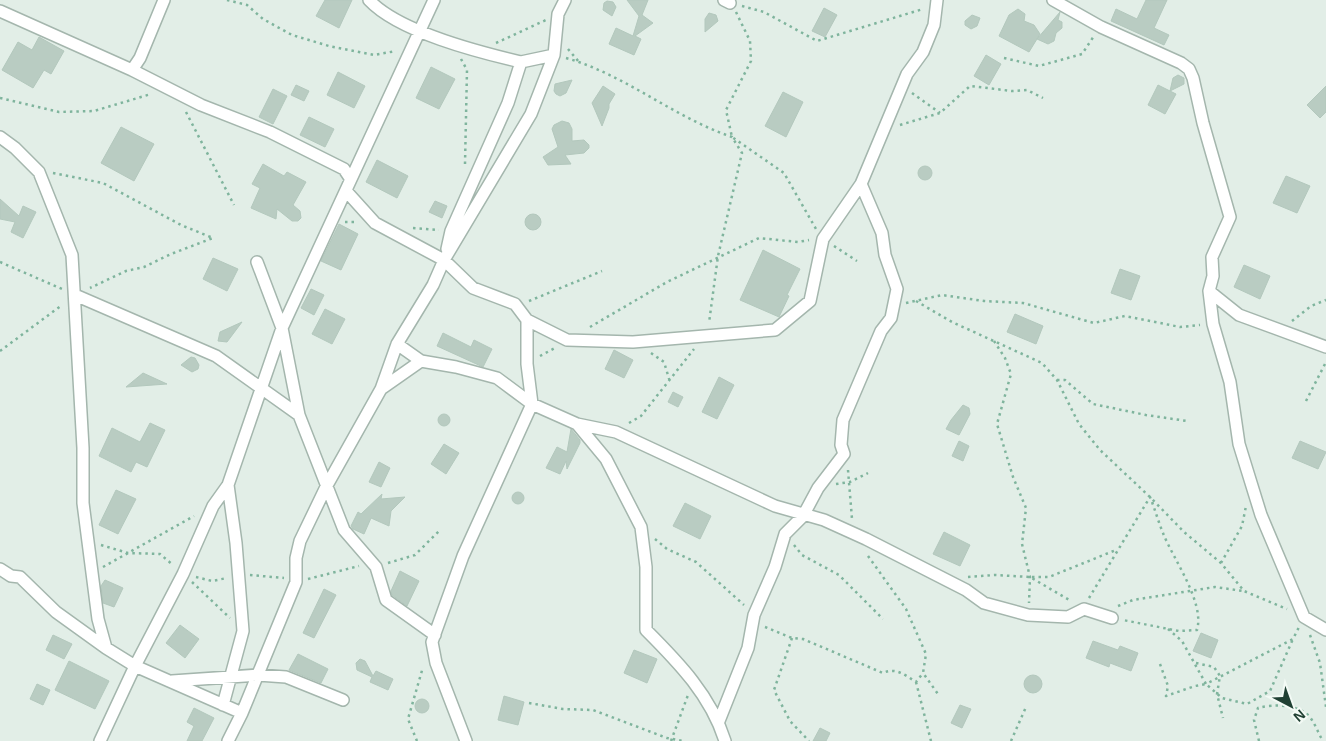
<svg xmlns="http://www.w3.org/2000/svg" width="1326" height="741" font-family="Arial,sans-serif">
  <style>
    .building { fill: #b9ccc2; stroke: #b3c8bd }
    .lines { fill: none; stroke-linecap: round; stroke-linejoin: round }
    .street-casing { stroke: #a4b6ad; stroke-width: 14 }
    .path { stroke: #7fb49d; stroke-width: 2.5; stroke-dasharray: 2.5 4; stroke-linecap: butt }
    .street { stroke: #fff; stroke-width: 11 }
  </style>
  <rect width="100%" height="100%" fill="#e2eee7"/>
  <!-- building -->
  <path class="building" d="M325 0H352L339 28 316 16Z
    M627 0H648L642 15 653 23 635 36 641 39 634 55 609 44 616 28 633 36 639 16Z
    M1146 0H1167L1154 28 1169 35 1164 45 1111 21 1116 9 1137 19Z
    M607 1 613 2 616 7 612 16 603 10 604 3Z
    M824 8 837 15 825 37 812 31Z
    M1018 9 1025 14 1024 21 1034 25 1040 34 1029 52 999 36 1009 15Z
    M1060 12 1058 20 1062 22V28L1056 33 1054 41 1048 44 1037 39Z
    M709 13 716 15 718 21 705 32V19Z
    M972 15 980 18 977 26 971 29 965 25V21Z
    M39 37 64 51 51 74 44 70 33 88 2 70 18 42 32 50Z
    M986 55 1001 64 989 85 974 76Z
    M431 67 455 79 439 109 416 98Z
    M338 72 365 86 354 108 327 95Z
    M1178 75 1184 78V84L1170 91 1173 78Z
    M572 80 566 93 560 96 556 94 554 91 555 84Z
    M296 85 309 91 304 101 291 95Z
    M1158 85 1176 94 1165 114 1148 105Z
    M603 86 615 94 609 104V108L602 126 592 103Z
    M1326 86V112L1320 118 1307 105Z
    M273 89 287 96 273 124 259 117Z
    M783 92 803 102 786 137 765 126Z
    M309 117 334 129 325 147 300 135Z
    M562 121 569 123 572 129V141L584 140 589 145V148L584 153 565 155 571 164 548 165 543 157 558 147 552 129 554 125Z
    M121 127 154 144 134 181 101 163Z
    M377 160 408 176 397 198 366 182Z
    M263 164 284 176 287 172 306 182 293 205 300 211 301 218 298 221H292L277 209 276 219 251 208 260 188 252 184Z
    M918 173a7 7 0 1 1 14 0a7 7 0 1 1-14 0Z
    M1286 176 1310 186 1297 213 1273 203Z
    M0 199 19 216 23 206 36 212 23 238 11 232 15 222 0 219Z
    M435 201 447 206 442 218 429 212Z
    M525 222a8 8 0 1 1 16 0a8 8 0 1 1-16 0Z
    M339 224 358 234 341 270 321 261Z
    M763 250 800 269 787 295 789 296 779 317 740 300Z
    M213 258 238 269 227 291 203 279Z
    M1244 265 1270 276 1260 299 1234 287Z
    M1120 269 1140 276 1131 300 1111 293Z
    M311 289 324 295 314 315 301 308Z
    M325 309 345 319 332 344 312 334Z
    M1015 314 1043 326 1036 344 1007 332Z
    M242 322 227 342 218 341 220 332Z
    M443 333 471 347 474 340 492 349 483 367 437 346Z
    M614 350 633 360 624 378 605 369Z
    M191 357 195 358 199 365 198 369 192 372 181 365Z
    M143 373 167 384 126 387Z
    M719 377 734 385 717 419 702 412Z
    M673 392 683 397 678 407 668 402Z
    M963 405 969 408 970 414 959 435 946 429 951 420Z
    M438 420a6 6 0 1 1 12 0a6 6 0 1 1-12 0Z
    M150 423 165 430 147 467 136 462 131 472 99 456 112 428 140 442Z
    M571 429 580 440V443L567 469 566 461 560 474 546 468 557 447 567 452Z
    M959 441 969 446 963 461 952 456Z
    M1300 441 1326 452 1318 469 1292 458Z
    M444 444 459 453 446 474 431 464Z
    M379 462 390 468 381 487 369 482Z
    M116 490 136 499 118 534 99 525Z
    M512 498a6 6 0 1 1 12 0a6 6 0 1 1-12 0Z
    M382 494 381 499 405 497 391 511 389 526 371 518 364 534 353 529 351 526 358 512 361 514Z
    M685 503 711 516 700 539 673 526Z
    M944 532 970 545 960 566 933 554Z
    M400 571 419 581 407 606 392 595 391 591Z
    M105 580 123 588 114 607 103 603 101 586Z
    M324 589 336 595 314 638 303 633Z
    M180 625 199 639 185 658 166 643Z
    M1201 633 1218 640 1211 658 1193 651Z
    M53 635 72 644 64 659 46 650Z
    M1093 641 1118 650 1120 646 1138 653 1131 671 1110 663 1109 667 1086 658Z
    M634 650 657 659 647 683 624 673Z
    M298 654 328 669 321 683 289 670Z
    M360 659 365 661 373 676 376 671 393 679 388 690 370 682 372 677 357 670 356 663Z
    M69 661 109 681 95 709 55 690Z
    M1024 684a9 9 0 1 1 18 0a9 9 0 1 1-18 0Z
    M37 684 50 690 43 705 30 699Z
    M504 696 524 702 518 725 498 720Z
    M415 706a7 7 0 1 1 14 0a7 7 0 1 1-14 0Z
    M960 705 971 709 962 728 951 723Z
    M194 708 214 718 202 741H187L194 726 187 722Z
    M820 728 830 733 826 741H813Z"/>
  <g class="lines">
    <!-- street casing -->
    <g class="street-casing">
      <path id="street" d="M164 0 140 58 132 70 201 105 270 132 344 169 350 178
        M369 0C399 32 478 52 521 62
        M724 0 730 3
        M1053 0 1101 27 1181 63 1189 69 1193 78 1203 123 1230 217 1212 257 1213 276 1209 291 1239 315 1326 347
        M0 11 132 70
        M0 137 15 148 39 172 72 255 83 448V503L98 619 106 648
        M347 192 375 223 444 260 473 288 515 304 527 320V364L532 404 577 424 606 459 641 527 646 567V630C679 663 711 696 725 741
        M447 249 451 231 508 103 521 62 554 55
        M257 262 282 328 299 415
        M1209 291 1213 324 1230 382 1239 444 1261 515 1304 617 1326 630
        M75 295 216 356 299 415 344 530 376 567 386 600 435 635
        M527 320 567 340 633 342 775 330 810 301 823 239 861 184
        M397 344 421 361 456 367 497 378 532 404 463 556 432 642 436 663 466 741
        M381 389 421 361
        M577 424 616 432 775 506 824 520 866 539 966 590 984 603 1028 615 1068 617 1084 609 1112 618
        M0 569 11 576 20 577 56 612 106 648 135 666 242 713 228 741
        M172 681 258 675 286 677 343 700
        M223 705 243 631 236 543 228 485
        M242 713 296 582V558L300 541 326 487 381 389 397 344 433 285 444 260 531 114 554 55 558 14 565 0
        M719 721 748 648 754 615 775 567 785 534 803 516 818 488 844 454 841 445 843 420 881 331 891 318 897 289 885 255 882 233 861 184 907 74 923 52 934 25 937 0
        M100 741 135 666 183 574 213 506 228 485 282 328 434 0"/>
    </g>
    <!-- path -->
    <path class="path" d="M227 0 247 5 263 19 292 35 329 46 374 55 396 51
      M742 6 764 12 817 41 923 9
      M736 12 750 41 751 61 726 110 732 137 784 173 816 229
      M496 43 546 20
      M568 49 579 62
      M566 58C626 75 673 117 732 137L742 153 718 256 709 323
      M1004 58 1039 66 1082 54 1094 36
      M461 59 467 70 465 164
      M912 93 940 113
      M0 98 59 112 94 111 151 94
      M186 112 234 205
      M900 125 940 113 970 86 1012 91 1027 90 1043 98
      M53 173 103 183 181 225 213 238 171 254 144 267 126 271 90 288
      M345 222H357
      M413 228 439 230
      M834 246 857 261
      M0 262 62 289
      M529 301 602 271
      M916 301 952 322 1042 363 1057 380 1079 424 1100 450 1150 497 1184 532 1221 563 1244 591 1287 609
      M906 303 942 295 984 301 1023 303 1094 323 1125 316 1180 327 1200 325
      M1292 321 1311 306 1326 300
      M590 327 667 282 759 238 798 242 809 240
      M994 341 1005 358 1011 374 997 424 1013 477 1026 508 1022 544 1030 577 1029 603
      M0 351 62 305
      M651 353 664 362 670 382
      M540 356 555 348
      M1057 380H1065L1093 404 1146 415 1187 421
      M1306 401 1326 362
      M629 423 641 416 694 349
      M848 470 852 519
      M836 484 850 482 868 473
      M655 539 667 549 696 562 744 605
      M101 545 128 553 160 554 173 565
      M794 545 802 555 839 575 883 619
      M868 556 906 609 926 654 923 673 938 694
      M388 563 415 555 440 530
      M1221 563 1242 526 1246 506
      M103 567 194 516
      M250 575 284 578
      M196 577 212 581 227 578
      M968 577 995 575 1030 577 1071 601
      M1032 577H1049L1116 550
      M308 579 359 566
      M192 582 230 618
      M1089 598 1150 497C1155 509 1158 521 1163 533 1173 559 1205 602 1197 630L1179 631 1123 620
      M1118 606 1133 600 1215 587 1243 591
      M765 627 792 638 803 639 883 673C896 667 905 675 916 682L923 673
      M1168 629 1182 641 1206 684 1293 639 1299 627
      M1310 635 1320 663 1326 707
      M792 638 774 690 790 721 809 741
      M1196 663 1214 667 1220 676 1217 694 1223 718
      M1160 664 1168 686 1166 696 1195 686 1206 684 1222 698 1247 704 1270 691 1293 639
      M916 682 931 741
      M529 703 563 709 593 710 667 738 683 741
      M417 741 408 719 423 667
      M671 741 688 695
      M1011 741 1026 707
      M1259 741 1254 720 1258 708C1273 704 1297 704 1309 716 1315 723 1318 733 1323 741"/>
    <!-- street -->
    <use href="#street" class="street"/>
  </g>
  <!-- north arrow -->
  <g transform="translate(1291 706) rotate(139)" stroke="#f3faf5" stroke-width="4" paint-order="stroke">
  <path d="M0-4L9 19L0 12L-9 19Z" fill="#204033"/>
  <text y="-8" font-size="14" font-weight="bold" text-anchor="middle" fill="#204033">N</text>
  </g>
</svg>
